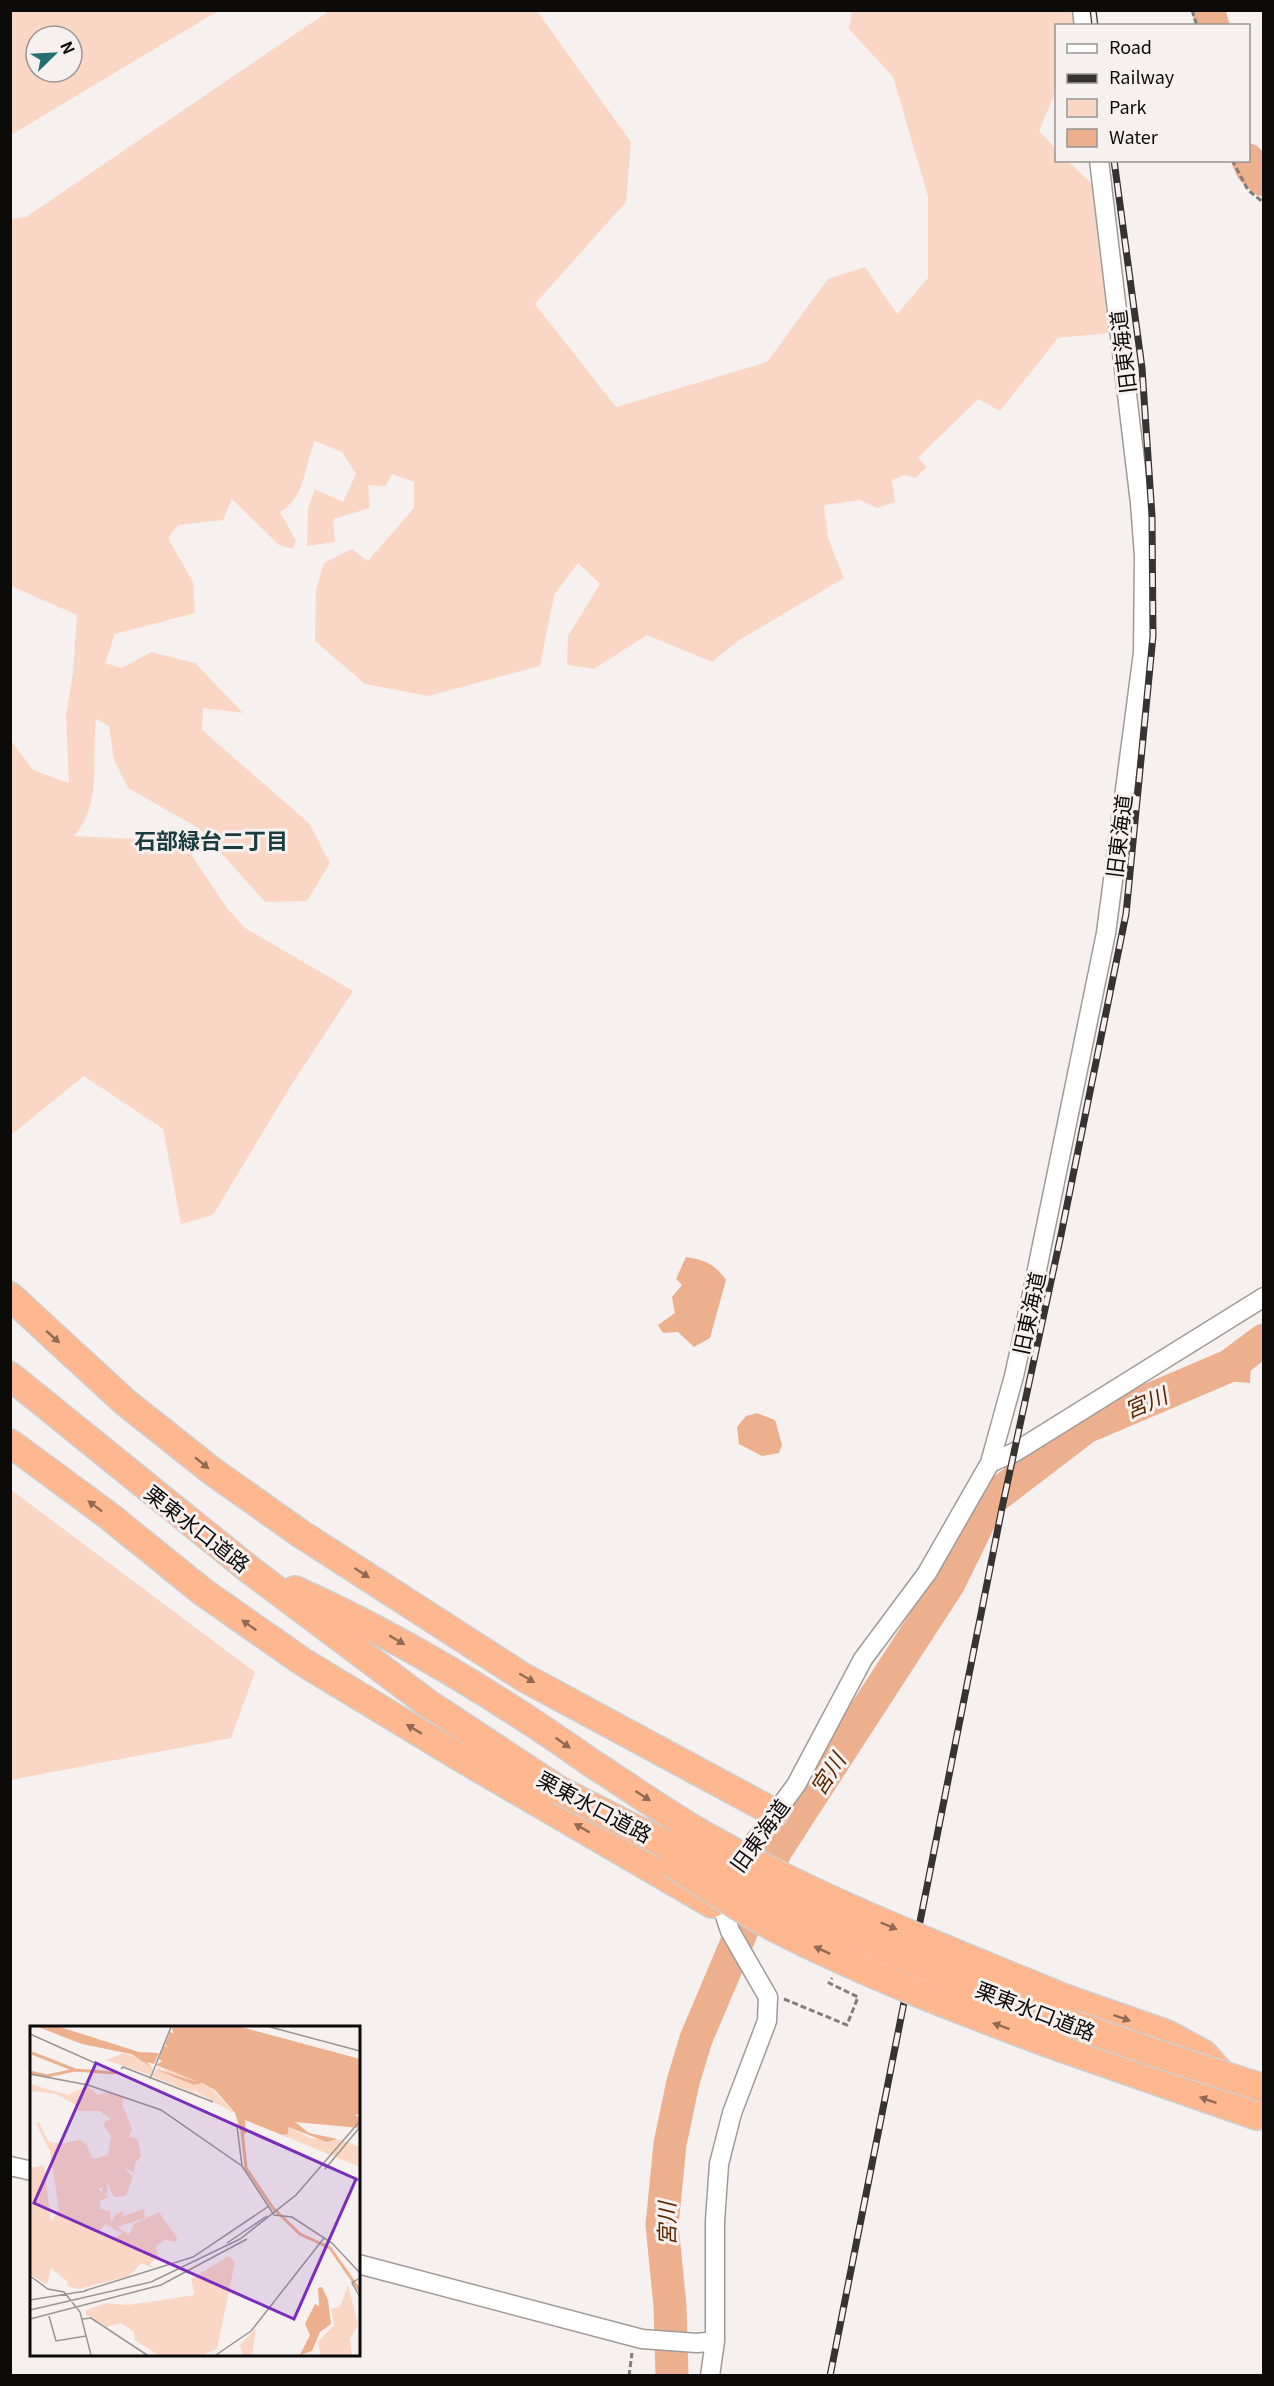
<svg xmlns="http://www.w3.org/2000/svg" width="1274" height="2386" font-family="Georgia,'Noto Sans JP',serif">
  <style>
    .green { fill: #fad7c4; fill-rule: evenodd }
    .water { fill: #ecb08f }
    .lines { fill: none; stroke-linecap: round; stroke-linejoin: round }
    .river { stroke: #ecb08f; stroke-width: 33 }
    .minor-casing { stroke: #a19b98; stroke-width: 21 }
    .highway-casing { stroke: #cfcece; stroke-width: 30 }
    .path { stroke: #817d7b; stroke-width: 3; stroke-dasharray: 6 3; stroke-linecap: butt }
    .minor { stroke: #fff; stroke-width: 18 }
    .highway { stroke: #ffb78f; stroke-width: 27 }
    .rail-casing { stroke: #363332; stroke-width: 7 }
    .rail { stroke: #f6f1ee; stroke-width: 4.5; stroke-dasharray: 14; stroke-linecap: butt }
    .highway-bridge-casing { stroke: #cfcece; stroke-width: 30; stroke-linecap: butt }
    .highway-bridge { stroke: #ffb78f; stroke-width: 27 }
    .oneway { fill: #926a53 }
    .labels { text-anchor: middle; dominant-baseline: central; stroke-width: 6; stroke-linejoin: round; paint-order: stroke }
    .street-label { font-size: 21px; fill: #0d0b0a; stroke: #f6f1ee }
    .neighbourhood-label { font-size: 22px; font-weight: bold; fill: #1a3c3e; stroke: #f6f1ee }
    .water-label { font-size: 22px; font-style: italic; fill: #5a2600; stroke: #f6f1ee }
    .inset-river { fill: none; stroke: #ecb08f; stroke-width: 3 }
    .inset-road { fill: none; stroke: #999593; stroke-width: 1.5 }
    .view { fill: #7b2cbf; fill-opacity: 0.15; stroke: #7b2cbf; stroke-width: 3 }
    .inset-edge { fill: none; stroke: #0d0b0a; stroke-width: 3 }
  </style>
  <rect width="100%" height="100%" fill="#f6f1ee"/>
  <!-- green -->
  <path class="green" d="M11 10H218V11L11 135ZM36 36H72V72H36Z
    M1074 10 1076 25 1056 26V91L1039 131 1056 149V160L1068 161 1100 192 1117 332 1058 338 1000 411 978 399 918 458 927 467 915 478 904 475 892 480 895 502 877 508 860 500 824 505 828 538 844 578 738 641 712 662 647 635 594 669 567 665 568 636 600 584 578 563 554 595 540 666 428 696 365 684 315 641 316 590 324 563 352 549 368 561 414 508V482L392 474 386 486 368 485 370 508 333 519 335 542 307 546 308 508 315 489 343 502 356 474 342 452 315 441C304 466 306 497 280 512L296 541 293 549 279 545 232 499 223 520 178 525 168 538 193 582 195 613 115 634 105 663 122 668 151 652 195 663 243 713 203 708 202 730 309 823 330 863 307 901 265 902 200 829 128 788 114 760 109 726 96 719C91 759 103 803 74 836L182 841 227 908 245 928 353 991 292 1084 213 1215 181 1224 163 1129 84 1076 11 1135 10 739 33 770 69 783 66 716 73 672 77 615 11 586V219L26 217 329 11H537L631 142 626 202 535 304 616 407 767 362 828 279 865 267 897 314 928 278V196L893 77 849 29 852 11Z
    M10 1489 255 1672 231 1738 11 1780Z"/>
  <!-- water -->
  <path class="water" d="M686 1257C705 1260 715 1264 726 1280L710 1338 694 1347 678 1332 663 1333 658 1325 675 1313 672 1297 682 1285 676 1279Z
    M1263 1330V1357L1251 1364 1250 1383 1226 1381 1218 1363Z
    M757 1413 775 1420 782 1445 779 1453 762 1456 739 1444 737 1427 746 1416Z"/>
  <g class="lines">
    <!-- river -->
    <path class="river" d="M1208 10 1213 26
      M1248 160 1252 169 1264 180
      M672 2376 670 2306 662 2225 670 2144 683 2082 696 2039 776 1850 949 1583 989 1501 1086 1427 1229 1366 1264 1340"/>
    <!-- minor casing -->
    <g class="minor-casing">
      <path id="minor" d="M1082 10 1084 26
        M990 1463 1015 1452 1264 1297
        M738 1864 796 1785 863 1659 927 1573 990 1463 1014 1376 1032 1294 1106 933 1143 653 1144 556 1140 503 1099 160
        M10 2166 32 2171
        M358 2264 642 2339 697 2343 715 2341
        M710 2376 715 2341V2221L719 2164 732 2113 767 2021 768 1997 730 1931 723 1910 725 1890"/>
    </g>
    <!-- highway casing -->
    <g class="highway-casing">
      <path id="highway" d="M10 1296 125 1402 212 1471 301 1534 523 1677 775 1813
        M10 1376 250 1570 426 1702 559 1790
        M10 1443 109 1516 203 1592 303 1662 458 1756 712 1904
        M295 1590C402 1638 498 1697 593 1764
        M1067 1999 1167 2034 1204 2054 1238 2093 1264 2113
        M1056 2046 1257 2116"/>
    </g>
    <!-- path -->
    <path class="path" d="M1192 10 1197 26
      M1232 160 1248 190 1264 203
      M784 1999 847 2025 858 1997 829 1983 832 1978
      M629 2376 632 2353"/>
    <!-- minor -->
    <use href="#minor" class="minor"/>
    <!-- highway -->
    <use href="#highway" class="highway"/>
    <!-- rail casing -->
    <g class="rail-casing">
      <path id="rail" d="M1093 10 1095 26
        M830 2376 1002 1508 1061 1235 1126 914 1153 636 1152 516 1142 368 1114 160"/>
    </g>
    <!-- rail -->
    <use href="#rail" class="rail"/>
    <!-- highway-bridge casing -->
    <g class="highway-bridge-casing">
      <path id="highway-bridge" d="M593 1764C632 1789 669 1816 709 1838 823 1902 946 1949 1067 1999
        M559 1790C652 1837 745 1886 839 1929 977 1991 1119 2044 1264 2088
        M671 1863C705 1885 739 1909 775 1928 865 1974 961 2011 1056 2046"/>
    </g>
    <!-- highway-bridge -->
    <use href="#highway-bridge" class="highway-bridge"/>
  </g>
  <!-- one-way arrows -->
  <defs><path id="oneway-solid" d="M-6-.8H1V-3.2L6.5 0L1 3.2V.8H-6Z" transform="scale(1.5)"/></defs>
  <g class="oneway">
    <use href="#oneway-solid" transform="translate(53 1337) rotate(42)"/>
    <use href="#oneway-solid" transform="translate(202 1463) rotate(39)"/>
    <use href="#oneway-solid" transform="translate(95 1506) rotate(-143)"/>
    <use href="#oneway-solid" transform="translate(362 1573) rotate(33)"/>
    <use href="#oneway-solid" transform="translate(249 1625) rotate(-145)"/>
    <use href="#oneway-solid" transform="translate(397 1640) rotate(30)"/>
    <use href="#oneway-solid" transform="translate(527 1678) rotate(30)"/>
    <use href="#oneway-solid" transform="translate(414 1729) rotate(-149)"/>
    <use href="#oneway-solid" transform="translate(563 1743) rotate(35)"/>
    <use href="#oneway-solid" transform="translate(643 1796) rotate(33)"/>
    <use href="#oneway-solid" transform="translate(582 1828) rotate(-150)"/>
    <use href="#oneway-solid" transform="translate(889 1926) rotate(23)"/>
    <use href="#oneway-solid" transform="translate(822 1950) rotate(-155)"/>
    <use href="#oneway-solid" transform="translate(1122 2018) rotate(19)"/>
    <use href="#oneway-solid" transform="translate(1001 2026) rotate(-160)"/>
    <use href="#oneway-solid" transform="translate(1208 2100) rotate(-161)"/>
  </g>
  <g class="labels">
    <!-- street labels -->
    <g class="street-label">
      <text transform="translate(1122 352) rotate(-97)">旧東海道</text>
      <text transform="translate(1118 836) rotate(-83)">旧東海道</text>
      <text transform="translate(1028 1313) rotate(-78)">旧東海道</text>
      <text transform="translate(198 1528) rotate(38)">栗東水口道路</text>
      <text transform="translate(595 1806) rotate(28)">栗東水口道路</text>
      <text transform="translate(759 1835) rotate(-54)">旧東海道</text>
      <text transform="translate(1036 2010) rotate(21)">栗東水口道路</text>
    </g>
    <!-- neighbourhood labels -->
    <g class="neighbourhood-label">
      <text x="211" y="839">石部緑台二丁目</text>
    </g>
    <!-- water labels -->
    <g class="water-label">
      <text transform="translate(1145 1401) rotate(-23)">宮川</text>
      <text transform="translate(826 1773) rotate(-57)">宮川</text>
      <text transform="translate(665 2224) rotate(-90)">宮川</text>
    </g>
  </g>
  <!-- overview -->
  <g transform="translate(30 2026)">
    <rect width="330" height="330" fill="#f6f1ee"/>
    <path d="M94 27 115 35 123 43 120 49 76 34ZM129 41 133 46 134 43 180 61 204 87 167 67H171L161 64 169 70 129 57 161 66 122 50ZM0 58 38 69 57 60 68 69 78 66 94 71 92 78 102 103 99 111 108 113 111 131 105 137 104 147 93 141 103 150 96 170 84 171 77 155 78 170 72 166 73 161 68 163 78 171 70 175V183L80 185 81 197 86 188 93 185V190L114 183 115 192 87 201 99 209 104 198 129 186 147 212 146 216 135 214 126 220 128 231 120 238 124 243 112 237 99 250 49 263 37 260 38 256 21 242 17 259 0 248V142L14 139 21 196 29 184 20 125 6 97 9 96 18 115 31 118 50 114 56 118 63 133 78 129 81 110 74 100 75 95 81 94 70 85H48L44 78 26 68 0 65ZM75 198 92 207V208L83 212 68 208ZM258 101 280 112 307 113 330 121V141L252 109ZM199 230 205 236 187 323 172 329H128L105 314 104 306 91 297 77 301 56 289V284L77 277 97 279 165 269 161 253ZM318 259 328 299 320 313 322 329H291L288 316 304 299 301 283 310 281ZM226 302 222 329H213L210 319Z" fill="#fad7c4" fill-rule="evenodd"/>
    <path d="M8 1H30L109 26 129 27 124 38 116 36 123 42 101 28 52 18ZM141 1H211L330 33V88L325 89 330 92V102L265 96 279 107 307 113 297 116 258 101V108L252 109 215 94 216 107 212 110 205 87 185 64 172 57 164 59 125 43 168 56 126 39 132 35 129 33 134 20 138 21 135 19 140 6 144 7ZM292 261 298 274 301 298 290 306 282 325 270 329 280 309 275 298 285 278 289 280 288 262Z" fill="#ecb08f"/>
    <path class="inset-river" d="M2 27 45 44M45 44 85 47M0 46 17 50 45 44M212 105 216 142 243 182 270 208 300 222 330 265"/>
    <path class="inset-road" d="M240 1 330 25M0 8 296 140M91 43 93 41 183 76M0 48 58 59 131 84 212 140 244 189 262 191 302 217 330 247M120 53 141 1M207 100 212 140M298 140 330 155M295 143 330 101M197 217 237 190M0 250 18 263 34 266 50 286 61 329M328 253 322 257 330 271M54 265 163 231 239 180M0 274 56 265M0 284 121 256 210 213 266 169 330 95M19 290 26 315 56 310M0 293 131 259 217 213M52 293 61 292 117 329M186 329 221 305 294 212"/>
    <path class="view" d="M66 37 326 153 264 293 4 177Z"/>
    <rect width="330" height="330" class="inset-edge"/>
  </g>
  <!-- border -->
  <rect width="1274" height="2386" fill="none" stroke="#0d0b0a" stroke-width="24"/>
  <!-- legend -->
  <rect x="1055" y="24" width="195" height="138" fill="#f6f1ee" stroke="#999593" stroke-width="1.5"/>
  <rect x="1067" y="44" width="30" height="9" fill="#ffffff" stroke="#999593" stroke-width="1.5"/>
  <text x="1109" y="54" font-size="18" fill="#0d0b0a">Road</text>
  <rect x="1067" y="74" width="30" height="9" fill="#363332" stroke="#999593" stroke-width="1.5"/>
  <text x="1109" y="84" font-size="18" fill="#0d0b0a">Railway</text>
  <rect x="1067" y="99" width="30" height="18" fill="#fad7c4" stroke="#999593" stroke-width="1.5"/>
  <text x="1109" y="114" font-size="18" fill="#0d0b0a">Park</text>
  <rect x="1067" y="129" width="30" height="18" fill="#ecb08f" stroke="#999593" stroke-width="1.5"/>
  <text x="1109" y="144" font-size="18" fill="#0d0b0a">Water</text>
  <!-- north arrow -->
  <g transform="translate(54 54) rotate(66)"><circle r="28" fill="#f6f1ee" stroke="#999593" stroke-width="1.5"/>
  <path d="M0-4.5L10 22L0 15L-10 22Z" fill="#236f73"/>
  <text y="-9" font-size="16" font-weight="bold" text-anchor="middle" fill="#0d0b0a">N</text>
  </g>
</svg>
